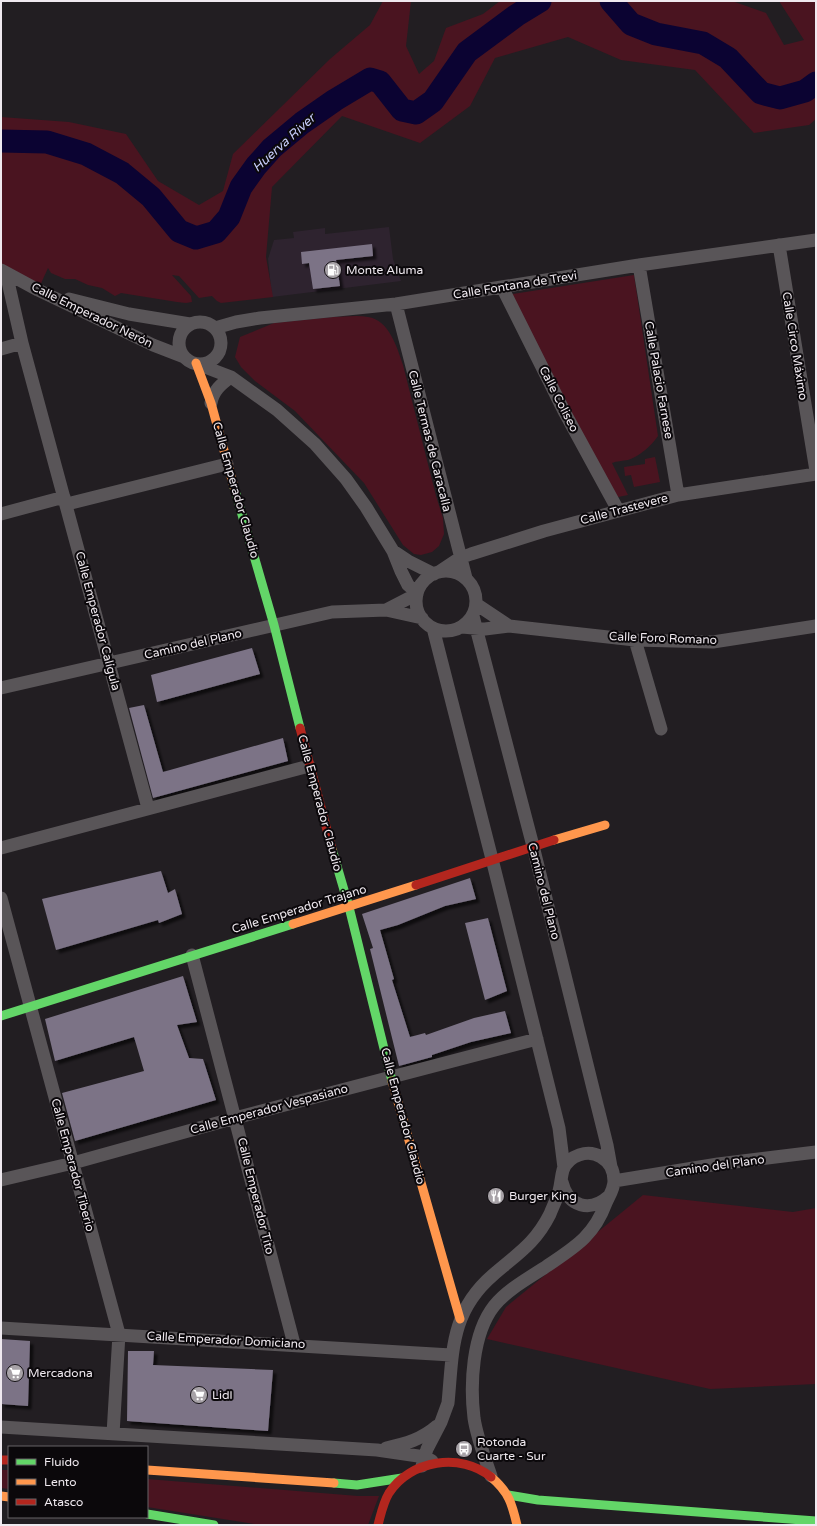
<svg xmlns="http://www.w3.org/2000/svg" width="817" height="1526" font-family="'Varela Round',sans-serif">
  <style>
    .built { fill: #2e232f }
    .green { fill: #4a1420 }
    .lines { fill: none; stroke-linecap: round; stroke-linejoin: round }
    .river { stroke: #0b0332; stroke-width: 23 }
    .building { fill: #7c7386; filter: url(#shadow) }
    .street { stroke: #595558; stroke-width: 13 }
    .fast { stroke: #63d668; stroke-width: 9 }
    .slow { stroke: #ff974d; stroke-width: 9 }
    .jam { stroke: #b3261e; stroke-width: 9 }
    .labels { text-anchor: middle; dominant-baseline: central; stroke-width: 4; stroke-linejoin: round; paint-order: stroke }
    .poi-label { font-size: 12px; fill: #efe9ef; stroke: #0b080b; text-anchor: start }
    .street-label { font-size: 12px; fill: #efe9ef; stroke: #0b080b }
    .water-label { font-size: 13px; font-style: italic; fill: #c6ccf9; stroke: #0b080b }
  </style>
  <defs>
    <filter id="shadow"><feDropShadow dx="3.5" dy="3.5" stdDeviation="1" flood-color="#0009"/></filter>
  </defs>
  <rect width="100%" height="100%" fill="#221e22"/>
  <!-- built -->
  <path class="built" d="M389 227 393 259 401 281 272 297 268 259 274 240 294 238 293 232 325 228V234Z"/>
  <!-- green -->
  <path class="green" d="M383 1H411L406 46 419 74 434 61 446 28 483 14 500 1H732L766 13 784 45 804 40 779 1H816V119L809 125 754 133 695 70 621 60 568 37 495 58 470 106 420 143 342 116 272 187 266 257 273 297 221 303 217 301 212 296 199 298 179 276 172 275 191 296 192 302 186 303 177 302 121 293 115 296 102 288 88 285 75 279H65L51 273 48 268 38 290 1 270V117L69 122 126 134 158 181 199 205 223 191 233 154 330 59 370 25Z
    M634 275 658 436C651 446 640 456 628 460 622 461 617 461 612 463L628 495 613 498 507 295Z
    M333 317C344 317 357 315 368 317 389 320 397 347 403 365L436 496 443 518 444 534 439 546 432 552 421 555 414 554 403 545 364 483 295 411 255 381 241 367 235 357 240 337 274 323Z
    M655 457 660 482 634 487 631 475 625 476 624 467 645 464V459Z
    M643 1195 793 1212 816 1208V1384L710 1389 487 1339 506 1307Z
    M1 1470H9V1489L1 1488Z
    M147 1479 358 1496H379L368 1525H260L147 1507Z"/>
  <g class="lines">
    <!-- river -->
    <path class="river" d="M611 1 631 24 656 34 703 43 728 58 761 93 780 98 805 91 816 83
      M1 141 47 142 86 154 122 173 151 197 179 231 196 238 216 232 229 217 241 187 256 166 272 148 302 123 335 100 370 79 380 82 402 110 416 113 433 101 467 52 517 15 540 1"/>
  </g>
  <!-- building -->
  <path class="building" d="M372 244 373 256 336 260 340 286 313 289 309 263 302 264 301 252Z
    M252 648 260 674 157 702 151 675Z
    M144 705 163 772 283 738 288 761 153 798 129 708Z
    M161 871 168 893 175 889 182 914 159 923 158 920 56 950 42 899Z
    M470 878 476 899 445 906 398 925 380 930 394 979 392 980 410 1037 425 1033 426 1035 474 1018 505 1011 511 1033 471 1042 432 1055V1057L399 1066 370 949 373 948 362 914Z
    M488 918 507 991 485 1000 465 923Z
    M183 976 197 1022 177 1025 189 1058 203 1059 216 1100 75 1141 62 1093 144 1071 134 1037 55 1061 45 1019Z
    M1 1339 30 1341 28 1406 1 1404Z
    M128 1351H154L153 1365 273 1370 268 1431 127 1421Z"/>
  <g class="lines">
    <!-- street -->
    <path class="street" d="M779 245 816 471
      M639 265 678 495
      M1 270 38 290 153 345 184 357
      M6 273 22 343 148 808
      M502 287 565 413 618 510
      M69 299 129 314 190 324
      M396 304 466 578
      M179 343a21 21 0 1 1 42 0a21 21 0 1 1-42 0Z
      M215 328 236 322 260 318 396 304 639 265 816 240
      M1 349 22 343
      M197 364 231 377 277 410 315 444 346 479 366 507 393 551 401 571 408 585 417 593
      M211 403C213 391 221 384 231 377
      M67 504 227 464
      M1 514 64 497
      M393 551 408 561 434 574
      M416 601a30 30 0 1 1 60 0a30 30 0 1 1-60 0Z
      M439 572 460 558 471 554 544 531 678 495 816 474
      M476 604 509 626
      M386 610 417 594
      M473 616 533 846 607 1145 611 1167
      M462 627 485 629 509 626 635 640 713 642 816 626
      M433 628 492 859 559 1128 564 1168
      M635 640 661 729
      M1 688 332 612 386 610 422 618
      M1 848 309 766
      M1 898 119 1334 113 1434
      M192 955 294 1344
      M1 1180 73 1163 235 1118 537 1039
      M614 1181 718 1164 816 1152
      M562 1182C568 1207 590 1213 609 1196
      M1 1328 451 1355
      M1 1427 377 1450 425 1457 432 1461
      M386 1448C406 1444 422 1439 437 1426
      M422 1466 427 1449 441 1422 448 1403C453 1352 450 1312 493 1275 517 1254 535 1244 550 1214 553 1206 557 1199 559 1191 561 1184 561 1177 563 1170 569 1155 588 1149 601 1157 610 1162 614 1171 614 1181 614 1189 609 1196 606 1203 593 1238 573 1248 544 1268 527 1279 507 1290 494 1306 472 1334 470 1385 474 1418 477 1438 485 1458 491 1476"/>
    <!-- fast -->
    <path class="fast" d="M234 487 274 625 300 728
      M332 849 349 907 392 1081
      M1 1016 293 924
      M334 1483 357 1485 402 1478
      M508 1495 538 1500 816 1521
      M147 1514 214 1525"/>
    <!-- slow -->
    <path class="slow" d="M196 363 211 403 234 487
      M554 840 605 825
      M293 924 416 885
      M392 1081 460 1319
      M147 1470 334 1483
      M491 1477C509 1492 512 1504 517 1525
      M1 1496 9 1497"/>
    <!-- jam -->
    <path class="jam" d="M300 728 332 849
      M416 885 554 840
      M1 1460H9
      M378 1525C381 1514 383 1503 389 1493 410 1460 461 1452 491 1477"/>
  </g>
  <!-- icons -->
  <defs>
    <g id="fuel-disc" transform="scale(0.9)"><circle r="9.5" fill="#a7a2a7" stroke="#0b080b"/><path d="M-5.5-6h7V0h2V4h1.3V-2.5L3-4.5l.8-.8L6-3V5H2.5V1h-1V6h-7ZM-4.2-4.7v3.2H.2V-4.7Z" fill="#fff"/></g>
    <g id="restaurant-disc" transform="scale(0.9)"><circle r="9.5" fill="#a7a2a7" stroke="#0b080b"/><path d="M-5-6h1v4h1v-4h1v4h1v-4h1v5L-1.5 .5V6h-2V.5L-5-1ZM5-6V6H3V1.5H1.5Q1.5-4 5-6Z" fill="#fff"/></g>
    <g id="supermarket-disc" transform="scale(0.9)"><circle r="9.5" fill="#a7a2a7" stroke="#0b080b"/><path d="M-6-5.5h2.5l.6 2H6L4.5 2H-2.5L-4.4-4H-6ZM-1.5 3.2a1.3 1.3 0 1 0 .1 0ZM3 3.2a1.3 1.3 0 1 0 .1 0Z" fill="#fff"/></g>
    <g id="bus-disc" transform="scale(0.9)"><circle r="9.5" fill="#a7a2a7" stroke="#0b080b"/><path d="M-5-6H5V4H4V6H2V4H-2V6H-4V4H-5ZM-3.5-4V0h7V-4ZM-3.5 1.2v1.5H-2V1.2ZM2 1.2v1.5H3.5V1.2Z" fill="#fff"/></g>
  </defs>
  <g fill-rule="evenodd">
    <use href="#fuel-disc" x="333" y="270"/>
    <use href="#restaurant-disc" x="496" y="1196"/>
    <use href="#supermarket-disc" x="15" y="1373"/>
    <use href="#supermarket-disc" x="199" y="1395"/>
    <use href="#bus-disc" x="464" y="1449"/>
  </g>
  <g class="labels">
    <!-- poi labels -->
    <g class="poi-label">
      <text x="346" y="270">Monte Aluma</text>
      <text x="509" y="1196">Burger King</text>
      <text x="28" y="1373">Mercadona</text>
      <text x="212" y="1395">Lidl</text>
      <text x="477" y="1442">Rotonda<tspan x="477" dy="14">Cuarte - Sur</tspan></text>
    </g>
    <!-- street labels -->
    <g class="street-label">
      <text transform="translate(515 285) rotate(-9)">Calle Fontana de Trevi</text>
      <text transform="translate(92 315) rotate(26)">Calle Emperador Nerón</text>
      <text transform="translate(795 346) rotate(81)">Calle Circo Máximo</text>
      <text transform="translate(659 380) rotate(80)">Calle Palacio Farnese</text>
      <text transform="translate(559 399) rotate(63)">Calle Coliseo</text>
      <text transform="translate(430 441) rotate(76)">Calle Termas de Caracalla</text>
      <text transform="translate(236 490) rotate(74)">Calle Emperador Claudio</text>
      <text transform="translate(624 509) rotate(-15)">Calle Trastevere</text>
      <text transform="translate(98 621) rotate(75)">Calle Emperador Calígula</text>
      <text transform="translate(663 638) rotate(2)">Calle Foro Romano</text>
      <text transform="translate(193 644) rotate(-13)">Camino del Plano</text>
      <text transform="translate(320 803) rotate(75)">Calle Emperador Claudio</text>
      <text transform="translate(544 891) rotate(76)">Camino del Plano</text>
      <text transform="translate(299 909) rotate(-17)">Calle Emperador Trajano</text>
      <text transform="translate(269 1109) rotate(-15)">Calle Emperador Vespasiano</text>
      <text transform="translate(403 1116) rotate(75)">Calle Emperador Claudio</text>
      <text transform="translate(73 1165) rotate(75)">Calle Emperador Tiberio</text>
      <text transform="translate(715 1166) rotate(-8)">Camino del Plano</text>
      <text transform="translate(256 1196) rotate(76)">Calle Emperador Tito</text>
      <text transform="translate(226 1340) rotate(3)">Calle Emperador Domiciano</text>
    </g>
    <!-- water labels -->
    <g class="water-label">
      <text transform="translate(284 143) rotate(-42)">Huerva River</text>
    </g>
  </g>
  <!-- border -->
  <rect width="817" height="1526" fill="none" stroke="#efe9ef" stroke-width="4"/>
  <!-- legend -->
  <rect x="8" y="1446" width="140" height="72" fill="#0b080b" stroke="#666266"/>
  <rect x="16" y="1459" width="20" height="6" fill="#63d668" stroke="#666266"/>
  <text x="44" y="1466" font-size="12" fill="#efe9ef">Fluido</text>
  <rect x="16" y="1479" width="20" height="6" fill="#ff974d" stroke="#666266"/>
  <text x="44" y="1486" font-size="12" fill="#efe9ef">Lento</text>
  <rect x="16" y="1499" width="20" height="6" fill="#b3261e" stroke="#666266"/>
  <text x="44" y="1506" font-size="12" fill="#efe9ef">Atasco</text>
</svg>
